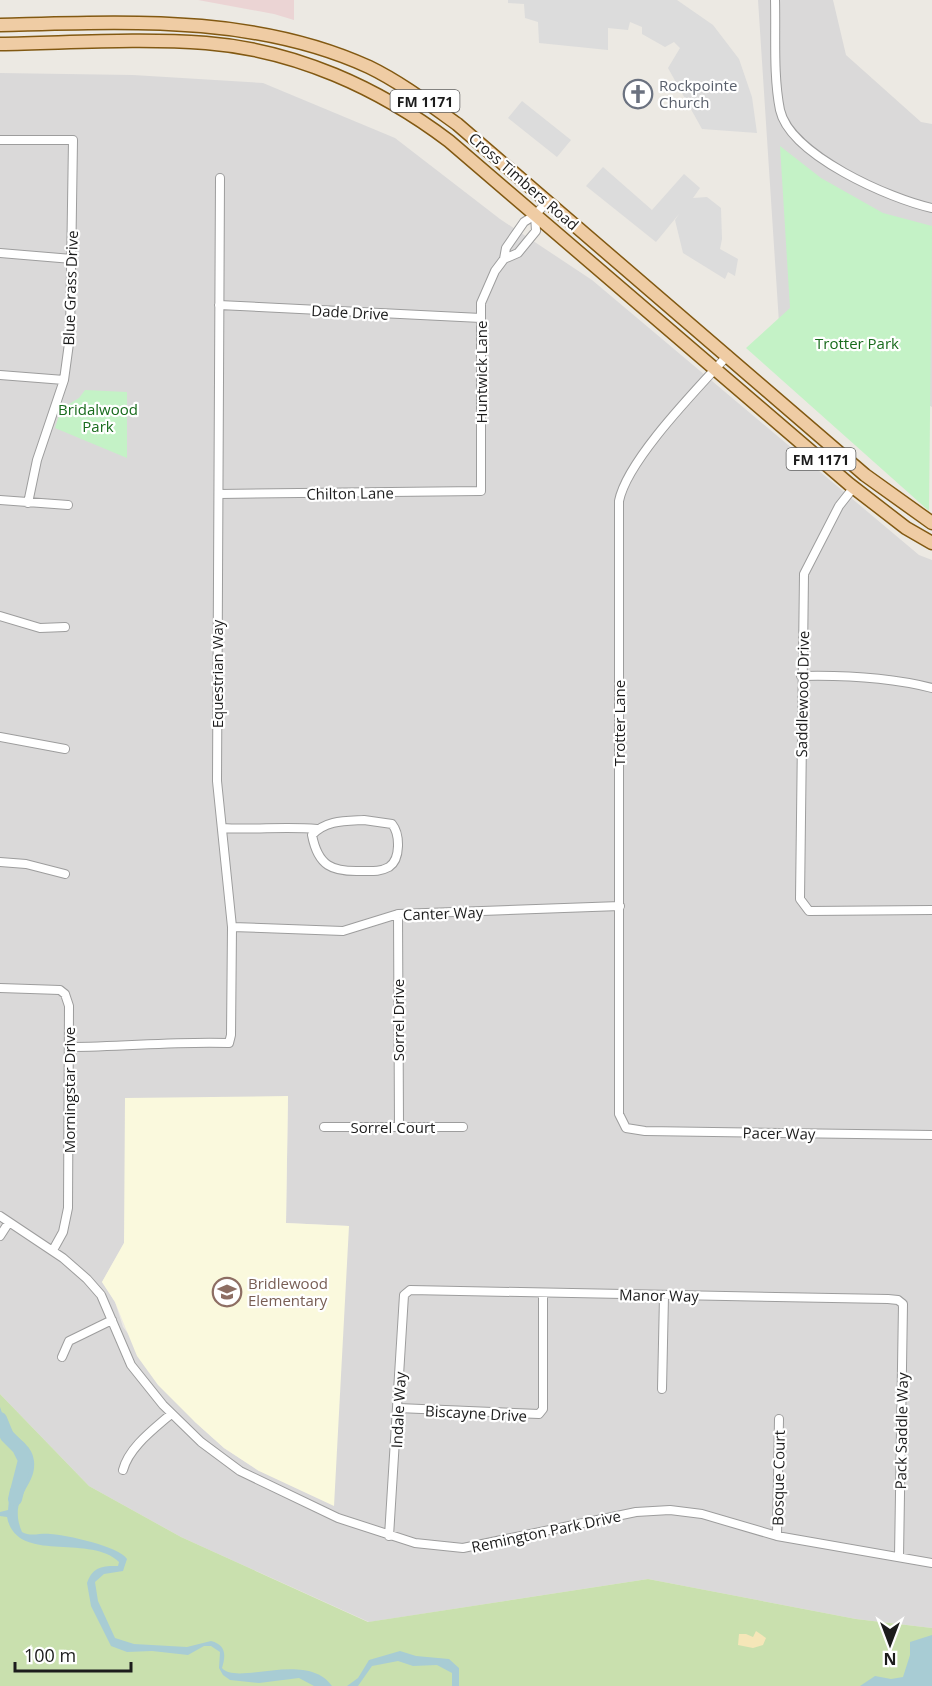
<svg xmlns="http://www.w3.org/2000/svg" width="932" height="1686" font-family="'Open Sans',sans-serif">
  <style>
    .residential { fill: #dad9d9; fill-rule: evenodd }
    .commercial { fill: #ebd4d4 }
    .education { fill: #faf9dd }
    .grass { fill: #c9e0ae }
    .sand { fill: #f5e6b8 }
    .park { fill: #c4f2c6 }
    .parking { fill: #dcdcdc }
    .water { fill: #a8ccd4 }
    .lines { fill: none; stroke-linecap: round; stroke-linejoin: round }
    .river { stroke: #a8ccd4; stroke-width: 14 }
    .minor-casing { stroke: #9d9d9d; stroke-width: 10 }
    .primary-casing { stroke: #825912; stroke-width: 15 }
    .minor { stroke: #fff; stroke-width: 8 }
    .primary { stroke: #efcca4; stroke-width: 12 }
    .labels { text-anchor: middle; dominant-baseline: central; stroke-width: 4.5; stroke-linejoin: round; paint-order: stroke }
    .shield { fill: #fff; stroke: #606060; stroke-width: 1.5 }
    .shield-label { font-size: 14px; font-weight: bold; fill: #1c1c1c }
    .worship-label { font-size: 15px; fill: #5b616d; stroke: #fff; text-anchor: start }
    .street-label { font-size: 15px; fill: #1c1c1c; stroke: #fff }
    .park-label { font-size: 15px; fill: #186b1c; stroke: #fff }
    .education-label { font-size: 15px; fill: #785e54; stroke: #fff; text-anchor: start }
  </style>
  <rect width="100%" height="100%" fill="#ece9e3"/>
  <!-- residential -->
  <path class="residential" d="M758 0H833L846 55 921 122 932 124V407L779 323Z
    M0 73 133 75 263 83 395 138 500 219 592 280 919 555 932 560V1628L856 1619 648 1579 369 1622 181 1537 89 1486 0 1394ZM288 1096 286 1223 349 1226 259 1471 224 1448 195 1422 123 1327 115 1302 102 1282 124 1243Z"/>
  <!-- commercial -->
  <path class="commercial" d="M198 0H294V20L274 14Z"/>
  <!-- education -->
  <path class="education" d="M288 1096 286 1223 349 1226 334 1506 259 1471 224 1448 195 1422 158 1385 137 1356 115 1302 102 1282 124 1243 125 1098Z"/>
  <!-- grass -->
  <path class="grass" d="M0 1394 89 1486 181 1537 368 1622 648 1579 856 1619 932 1628V1686H0Z"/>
  <!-- sand -->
  <path class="sand" d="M756 1631 766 1638 763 1645 753 1648 738 1645 739 1634H746L753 1637Z"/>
  <!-- park -->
  <path class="park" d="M780 146 821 178 883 213 932 226 929 511 746 348 790 308Z
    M85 390 127 392V458L55 428 61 409 79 398Z"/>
  <!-- parking -->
  <path class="parking" d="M508 0H677L713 25 739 59 752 97 757 133 702 129 668 68 680 48 674 42 665 47 642 34V27L630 22 628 30 608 28V50L539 43 538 22 525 18 524 4 508 3Z
    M522 101 571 140 557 157 508 118Z
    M603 167 652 210 684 174 700 188 693 198 707 197 721 208 722 239 720 249 738 259 735 276 728 272 725 279 683 253 675 220 679 214 656 242 586 186Z"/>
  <!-- water -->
  <path class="water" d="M0 1407C3 1416 6 1425 13 1432 22 1442 32 1446 34 1461 37 1487 7 1497 22 1532 30 1537 40 1533 50 1534 66 1535 119 1546 127 1559L123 1571 104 1574 95 1582 98 1601 115 1638 134 1644 187 1647 211 1641C226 1645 226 1655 222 1668 237 1686 307 1650 332 1686H314L299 1678 259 1683 230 1680 223 1675 219 1668 220 1652 211 1646H204L188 1655 152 1651 127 1652 111 1646 91 1606 87 1583C93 1566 103 1566 118 1566L119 1562C90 1533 16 1565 7 1517L0 1516V1512L8 1510 10 1489 21 1480 27 1469C25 1450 12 1451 4 1437 0 1428 0 1417 0 1407Z
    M932 1635V1686H860L875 1676 891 1679 903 1677 910 1655V1642Z
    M400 1651 416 1656 449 1659 459 1668V1686H452V1673L437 1665 413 1666 398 1661 372 1666 358 1686H347L358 1678 369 1660Z"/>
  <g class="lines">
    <!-- river -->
    <path class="river" d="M0 1419 7 1436 19 1448 25 1460 15 1499"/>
    <!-- minor casing -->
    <g class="minor-casing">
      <path id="minor" d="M775 0C776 35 773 75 780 110 790 155 890 199 932 208
        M0 140H73L70 336 64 380 37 460 28 503
        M0 253 72 259
        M504 259 518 253 536 231 535 215
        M219 305 481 318
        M728 355C698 388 627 460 619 501V1114L626 1128 645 1131 932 1135
        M0 375 64 380
        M854 487 839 506 804 574 800 899 809 911 932 910
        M219 494 481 491V303L495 271 504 259 506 248 524 222 535 215 547 202
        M0 500 68 505
        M0 616 40 628 65 627
        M801 676C846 675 888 677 932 688
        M0 737 65 749
        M364 820 392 824C400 834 401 859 389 867 380 872 371 871 361 871 332 872 318 866 312 835 326 820 345 821 364 820Z
        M222 828C254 830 286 826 317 829
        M0 862 26 864 65 874
        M398 914 399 1126
        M232 927 343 931 398 914 620 906
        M0 988 60 990 65 994 69 1006 68 1208 63 1232 53 1250
        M69 1047C123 1047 175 1041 229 1043L231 1035 232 927 217 781 220 178
        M324 1127H463
        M0 1216 63 1258 87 1279 101 1295 131 1365 163 1405 201 1442 240 1471 338 1518 415 1543 463 1548 636 1512 670 1510 702 1514 777 1536 932 1563
        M0 1236 9 1222
        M62 1357 69 1341 112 1320
        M662 1389 664 1296
        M398 1408 539 1414 543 1409V1293
        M123 1470C129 1447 154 1429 171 1414
        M389 1536 404 1295 410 1290 888 1299 898 1300 903 1304 899 1557
        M777 1536 779 1419"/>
    </g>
    <!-- primary casing -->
    <g class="primary-casing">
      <path id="primary" d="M0 25C124 22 253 14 369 67 400 82 429 104 457 124L865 475 932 523
        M0 44C68 43 138 38 206 43 295 50 379 88 449 141L849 484 906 528 932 543"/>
    </g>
    <!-- minor -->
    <use href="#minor" class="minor"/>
    <!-- primary -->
    <use href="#primary" class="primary"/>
  </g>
  <!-- icons -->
  <defs>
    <g id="church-ring" transform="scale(1.5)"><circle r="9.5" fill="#fff" stroke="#6b7280" stroke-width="1.5"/><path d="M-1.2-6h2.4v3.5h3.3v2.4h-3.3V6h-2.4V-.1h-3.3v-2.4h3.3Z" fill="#6b7280"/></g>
    <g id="school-ring" transform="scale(1.5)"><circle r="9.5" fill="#fff" stroke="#8d6e63" stroke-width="1.5"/><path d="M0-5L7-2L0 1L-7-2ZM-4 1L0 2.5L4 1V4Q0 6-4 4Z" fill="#8d6e63"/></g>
  </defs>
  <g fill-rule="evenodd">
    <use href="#church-ring" x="638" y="94"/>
    <use href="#school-ring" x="227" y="1292"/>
  </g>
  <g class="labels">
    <!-- shield labels -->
    <g class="shield">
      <rect x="390.5" y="90" width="69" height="22" rx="4.5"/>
      <rect x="786.5" y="448" width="69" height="22" rx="4.5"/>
    </g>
    <g class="shield-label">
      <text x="425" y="101">FM 1171</text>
      <text x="821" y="459">FM 1171</text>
    </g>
    <!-- worship labels -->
    <g class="worship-label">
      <text x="659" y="85">Rockpointe<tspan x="659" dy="17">Church</tspan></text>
    </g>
    <!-- street labels -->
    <g class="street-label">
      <text transform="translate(524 181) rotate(41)">Cross Timbers Road</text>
      <text transform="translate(70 288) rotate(-88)">Blue Grass Drive</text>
      <text transform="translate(350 312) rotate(3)">Dade Drive</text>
      <text transform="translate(481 372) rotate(-90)">Huntwick Lane</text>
      <text transform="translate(350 493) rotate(-1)">Chilton Lane</text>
      <text transform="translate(217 674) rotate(-90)">Equestrian Way</text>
      <text transform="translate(802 694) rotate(-89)">Saddlewood Drive</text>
      <text transform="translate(619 723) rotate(-90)">Trotter Lane</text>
      <text transform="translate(443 913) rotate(-2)">Canter Way</text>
      <text transform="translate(398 1020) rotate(-90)">Sorrel Drive</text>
      <text transform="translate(69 1090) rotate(-90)">Morningstar Drive</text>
      <text x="393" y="1127">Sorrel Court</text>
      <text transform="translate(779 1133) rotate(1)">Pacer Way</text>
      <text transform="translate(659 1295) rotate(1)">Manor Way</text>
      <text transform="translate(398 1410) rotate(-87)">Indale Way</text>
      <text transform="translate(476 1413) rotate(3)">Biscayne Drive</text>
      <text transform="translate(901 1431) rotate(-89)">Pack Saddle Way</text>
      <text transform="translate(778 1478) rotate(-89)">Bosque Court</text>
      <text transform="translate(546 1531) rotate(-12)">Remington Park Drive</text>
    </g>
    <!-- park labels -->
    <g class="park-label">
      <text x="857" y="343">Trotter Park</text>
      <text x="98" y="409">Bridalwood<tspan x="98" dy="17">Park</tspan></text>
    </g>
    <!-- education labels -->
    <g class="education-label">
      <text x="248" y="1283">Bridlewood<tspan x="248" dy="17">Elementary</tspan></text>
    </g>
  </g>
  <!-- north arrow -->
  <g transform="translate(890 1644) rotate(180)" stroke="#ffffff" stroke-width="4.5" paint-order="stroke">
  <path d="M0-4.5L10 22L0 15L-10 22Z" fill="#1c1c1c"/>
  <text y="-9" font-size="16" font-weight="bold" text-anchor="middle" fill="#1c1c1c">N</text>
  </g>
  <!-- scale -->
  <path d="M15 1662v9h116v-9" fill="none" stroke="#1c1c1c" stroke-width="3"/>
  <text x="24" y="1662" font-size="18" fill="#1c1c1c" stroke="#ffffff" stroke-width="4.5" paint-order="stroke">100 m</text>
</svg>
